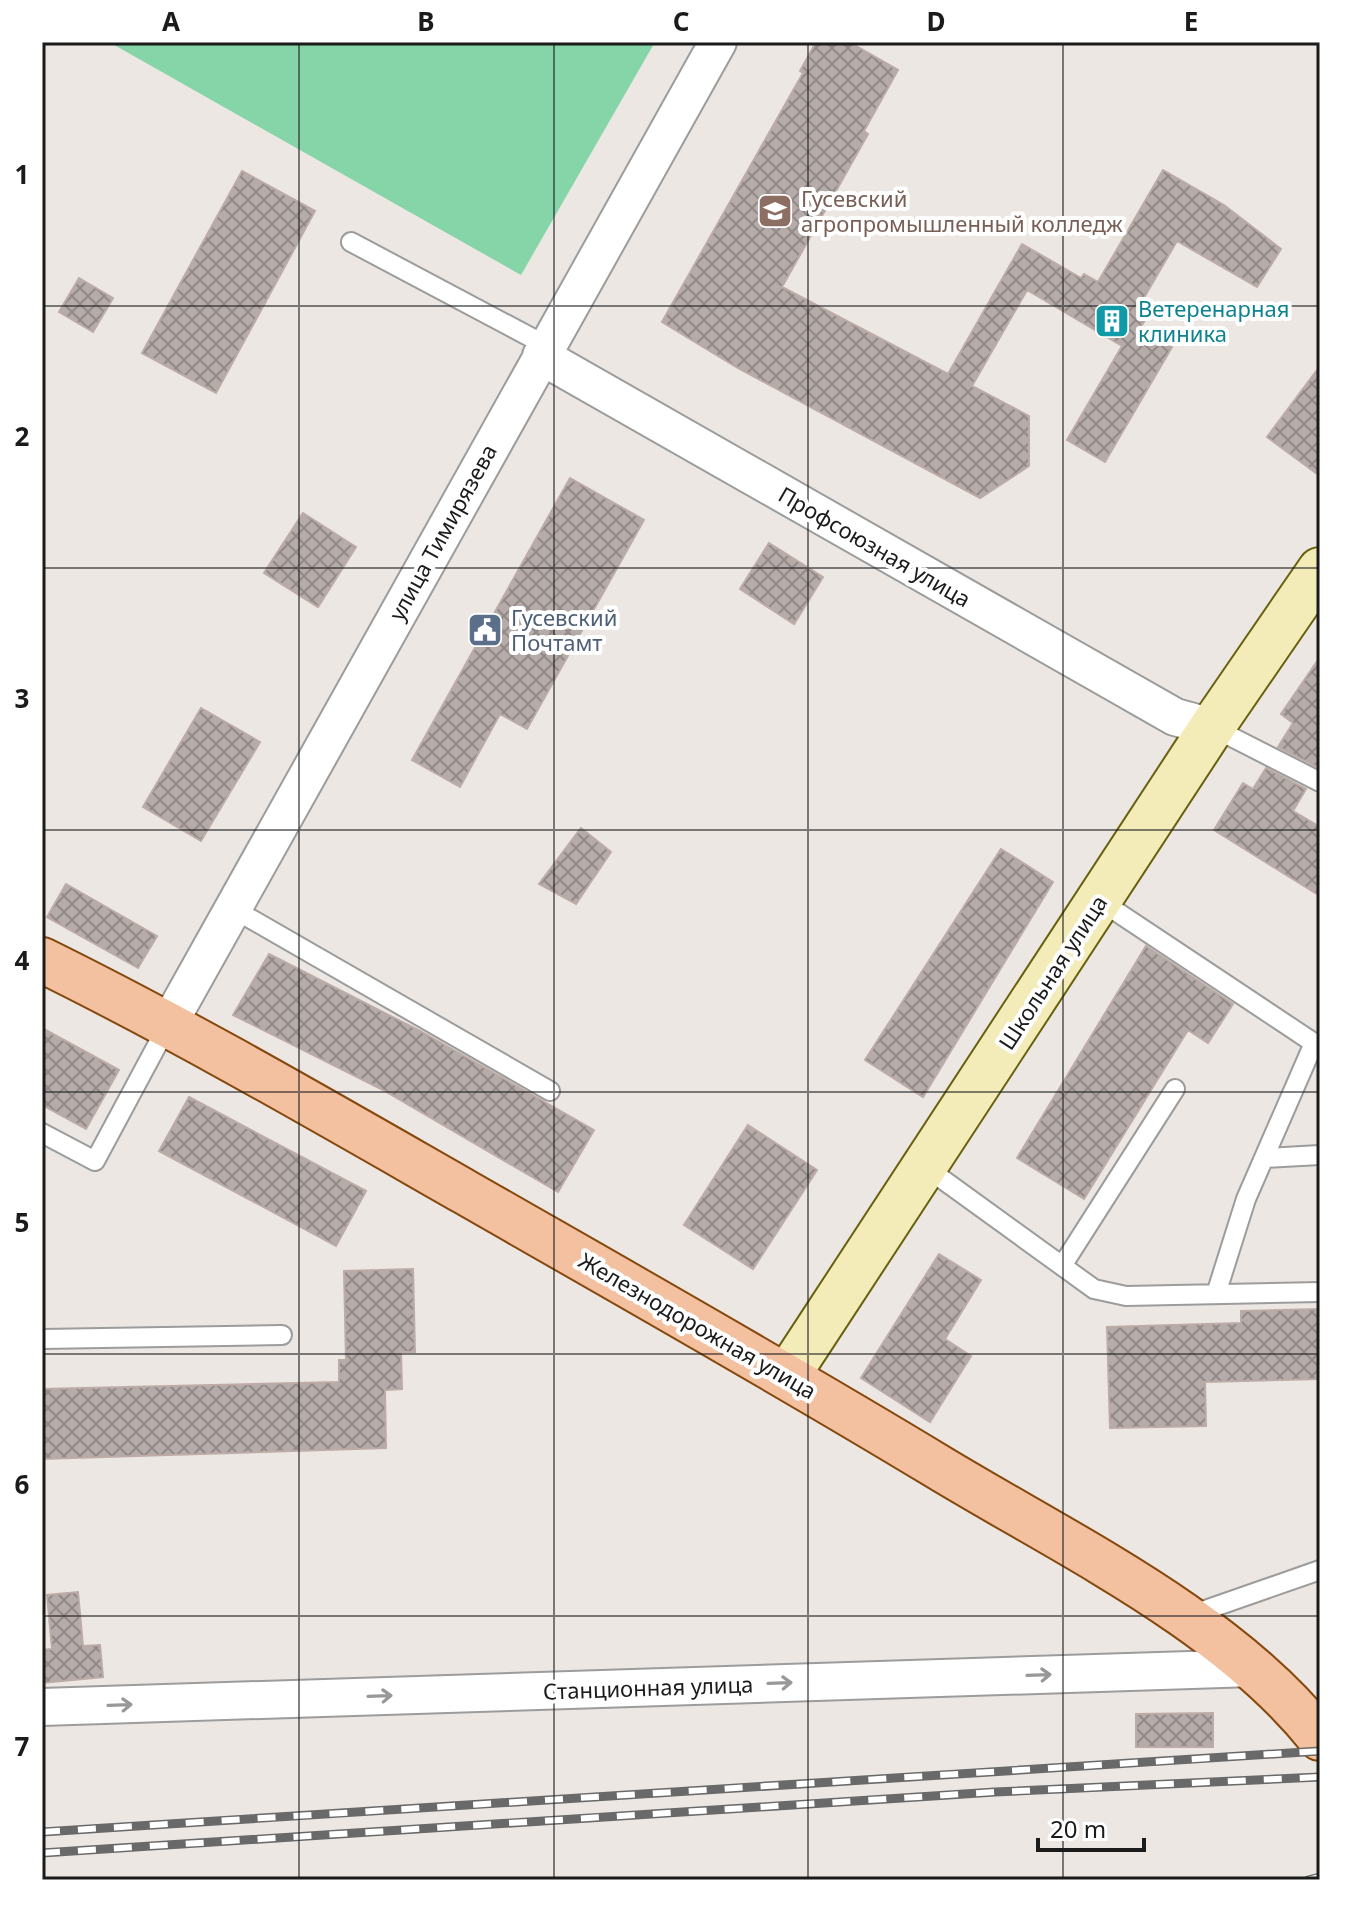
<svg xmlns="http://www.w3.org/2000/svg" width="1362" height="1922" font-family="'Noto Sans',sans-serif">
  <style>
    .pitch { fill: #86d5a8 }
    .building { fill: url(#building-cross-hatch); stroke: #bcaba6; stroke-width: 2 }
    .lines { fill: none; stroke-linecap: round; stroke-linejoin: round }
    .lane-casing { stroke: #9c9c9c; stroke-width: 22 }
    .street-casing { stroke: #9c9c9c; stroke-width: 40 }
    .secondary-casing { stroke: #67610e; stroke-width: 48 }
    .primary-casing { stroke: #86480d; stroke-width: 48 }
    .lane { stroke: #fff; stroke-width: 18 }
    .street { stroke: #fff; stroke-width: 36 }
    .secondary { stroke: #f3ecb9; stroke-width: 44 }
    .primary { stroke: #f3c0a0; stroke-width: 44 }
    .rail-casing { stroke: #696969; stroke-width: 9 }
    .rail { stroke: #fff; stroke-width: 6; stroke-dasharray: 18; stroke-linecap: butt }
    .oneway { stroke: #989898 }
    .grid { fill: none; stroke: #1b1b1b; stroke-width: 2; stroke-opacity: 0.55 }
    .labels { text-anchor: middle; dominant-baseline: central; stroke-width: 8; stroke-linejoin: round; paint-order: stroke }
    .education-label { font-size: 22px; fill: #785e54; stroke: #fff; text-anchor: start }
    .culture-label { font-size: 22px; fill: #0d838f; stroke: #fff; text-anchor: start }
    .street-label { font-size: 22px; fill: #1b1b1b; stroke: #fff }
    .service-label { font-size: 22px; fill: #4e5e75; stroke: #fff; text-anchor: start }
    .neatline { fill: none; stroke: #1b1b1b; stroke-width: 3 }
    .grid-label { font-size: 26px; text-anchor: middle; font-weight: bold; fill: #1b1b1b }
  </style>
  <defs>
    <pattern id="building-cross-hatch" width="8" height="8" patternUnits="userSpaceOnUse" patternTransform="scale(2)"><rect width="8" height="8" fill="#b5aba8"/><path d="M0 0l8 8M0 8l8-8" fill="none" stroke="#928a88"/></pattern>
  </defs>
  <rect width="100%" height="100%" fill="#ece7e2"/>
  <!-- pitch -->
  <path class="pitch" d="M109 42H655L521 275Z"/>
  <!-- building -->
  <path class="building" d="M816 42H849L898 70 864 131 868 134 782 287 948 374 1022 244 1081 278 1084 274 1098 282 1163 170 1224 205 1281 249 1257 287 1177 241 1138 308 1149 314 1140 328 1172 347 1105 462 1067 440 1122 346 1027 290 972 386 1029 416V466L980 498 736 367 662 322 803 73 800 71Z
    M242 171 315 211 216 393 142 353Z
    M79 278 113 298 93 332 59 312Z
    M1320 366V476L1267 437Z
    M570 478 644 520 527 729 500 714 460 787 412 760Z
    M303 513 356 547 318 607 264 573Z
    M769 543 823 577 794 624 740 589Z
    M1320 657V766L1319 768 1278 747 1293 723 1281 714Z
    M201 708 260 742 201 841 143 807Z
    M1266 768 1306 789 1293 811 1320 827V896L1214 830 1243 783 1253 789Z
    M581 828 611 852 576 904 539 884Z
    M1001 849 1053 882 923 1097 865 1060Z
    M66 884 157 936 138 968 47 917Z
    M1146 946 1233 1004 1208 1043 1188 1030 1084 1199 1017 1158Z
    M269 954 420 1031 594 1130 558 1192 383 1090 233 1015Z
    M42 1028 119 1070 86 1129 42 1105Z
    M189 1097 366 1191 336 1246 159 1151Z
    M748 1125 817 1170 753 1269 684 1225Z
    M939 1254 981 1280 945 1339 971 1356 930 1422 861 1378Z
    M413 1269 415 1352H401L402 1389 385 1390 386 1448 42 1459V1389L339 1382V1360H346L344 1271Z
    M1320 1309V1379L1205 1382 1206 1426 1110 1428 1107 1327 1241 1323V1311Z
    M78 1592 83 1646 100 1645 103 1677 42 1683V1650L52 1649 47 1595Z
    M1213 1713V1747H1136V1714Z"/>
  <g class="lines">
    <!-- lane casing -->
    <g class="lane-casing">
      <path id="lane" d="M351 242 547 346
        M1212 727 1320 782
        M1099 900 1320 1047
        M232 908 550 1091
        M42 1133 95 1161 169 1023
        M1264 1158 1320 1155
        M924 1166 1094 1289 1126 1296 1320 1292
        M1062 1266 1175 1089
        M1216 1294 1246 1199 1314 1043
        M42 1339 282 1335
        M1191 1615 1320 1570"/>
    </g>
    <!-- street casing -->
    <g class="street-casing">
      <path id="street" d="M541 356 1175 717 1212 727
        M169 1023 718 42
        M42 1707 1253 1668"/>
    </g>
    <!-- secondary casing -->
    <g class="secondary-casing">
      <path id="secondary" d="M787 1376 1212 727 1320 570"/>
    </g>
    <!-- primary casing -->
    <g class="primary-casing">
      <path id="primary" d="M42 960C186 1031 325 1112 465 1192 622 1282 780 1371 935 1465 1063 1543 1227 1620 1320 1738"/>
    </g>
    <!-- lane -->
    <use href="#lane" class="lane"/>
    <!-- street -->
    <use href="#street" class="street"/>
    <!-- secondary -->
    <use href="#secondary" class="secondary"/>
    <!-- primary -->
    <use href="#primary" class="primary"/>
    <!-- rail casing -->
    <g class="rail-casing">
      <path id="rail" d="M42 1832 1320 1751
        M42 1853 995 1792 1320 1777
        M1308 1880 1320 1877"/>
    </g>
    <!-- rail -->
    <use href="#rail" class="rail"/>
  </g>
  <!-- one-way arrows -->
  <defs><path id="oneway-shaft" d="M-6 0H5M1.5-3L5.5 0L1.5 3" fill="none" stroke-width="1.6" stroke-linecap="round" stroke-linejoin="round" transform="scale(2)"/></defs>
  <g class="oneway">
    <use href="#oneway-shaft" transform="translate(1039 1675) rotate(-2)"/>
    <use href="#oneway-shaft" transform="translate(780 1683) rotate(-2)"/>
    <use href="#oneway-shaft" transform="translate(380 1696) rotate(-2)"/>
    <use href="#oneway-shaft" transform="translate(120 1705) rotate(-2)"/>
  </g>
  <!-- grid -->
  <path class="grid" d="M299 42V1880M554 42V1880M808 42V1880M1063 42V1880M42 306H1320M42 568H1320M42 830H1320M42 1092H1320M42 1354H1320M42 1616H1320"/>
  <!-- icons -->
  <defs>
    <g id="university-square" transform="scale(1.8)"><rect x="-9" y="-9" width="18" height="18" rx="4" fill="#8d6e63" stroke="#fff"/><path d="M0-5L7-2L0 1L-7-2ZM-4 1L0 2.5L4 1V4Q0 6-4 4Z" fill="#fff"/></g>
    <g id="building-square" transform="scale(1.8)"><rect x="-9" y="-9" width="18" height="18" rx="4" fill="#0f9aa8" stroke="#fff"/><path d="M-4-6H4V6H1V3H-1V6H-4ZM-2.5-4.3h1.7v1.8h-1.7ZM.8-4.3h1.7v1.8H.8ZM-2.5-1h1.7V.8h-1.7ZM.8-1h1.7V.8H.8Z" fill="#fff"/></g>
    <g id="civic-square" transform="scale(1.8)"><rect x="-9" y="-9" width="18" height="18" rx="4" fill="#5c6f8a" stroke="#fff"/><path d="M-.6-6.5H3V-4.5H.6V-3L4-1V1h2V6H-6V1h2V-1L-.6-3ZM-1.2 2.5V6h2.4V2.5Z" fill="#fff"/></g>
  </defs>
  <g fill-rule="evenodd">
    <use href="#university-square" x="775" y="211"/>
    <use href="#building-square" x="1112" y="321"/>
    <use href="#civic-square" x="485" y="630"/>
  </g>
  <g class="labels">
    <!-- education labels -->
    <g class="education-label">
      <text x="801" y="198">Гусевский<tspan x="801" dy="25">агропромышленный колледж</tspan></text>
    </g>
    <!-- culture labels -->
    <g class="culture-label">
      <text x="1138" y="308">Ветеренарная<tspan x="1138" dy="25">клиника</tspan></text>
    </g>
    <!-- street labels -->
    <g class="street-label">
      <text transform="translate(442 532) rotate(-61)">улица Тимирязева</text>
      <text transform="translate(875 546) rotate(30)">Профсоюзная улица</text>
      <text transform="translate(1052 972) rotate(-57)">Школьная улица</text>
      <text transform="translate(698 1325) rotate(30)">Железнодорожная улица</text>
      <text transform="translate(648 1687) rotate(-2)">Станционная улица</text>
    </g>
    <!-- service labels -->
    <g class="service-label">
      <text x="511" y="617">Гусевский<tspan x="511" dy="25">Почтамт</tspan></text>
    </g>
  </g>
  <!-- border -->
  <rect width="1362" height="1922" fill="none" stroke="#ffffff" stroke-width="88"/>
  <!-- scale -->
  <path d="M1038 1838v12h106v-12" fill="none" stroke="#1b1b1b" stroke-width="4"/>
  <text x="1050" y="1838" font-size="24" fill="#1b1b1b" stroke="#ffffff" stroke-width="6" paint-order="stroke">20 m</text>
  <rect x="44" y="44" width="1274" height="1834" class="neatline"/>
  <g class="grid-label">
    <text x="171" y="31">A</text>
    <text x="426" y="31">B</text>
    <text x="681" y="31">C</text>
    <text x="936" y="31">D</text>
    <text x="1191" y="31">E</text>
    <text x="22" y="184">1</text>
    <text x="22" y="446">2</text>
    <text x="22" y="708">3</text>
    <text x="22" y="970">4</text>
    <text x="22" y="1232">5</text>
    <text x="22" y="1494">6</text>
    <text x="22" y="1756">7</text>
  </g>
</svg>
